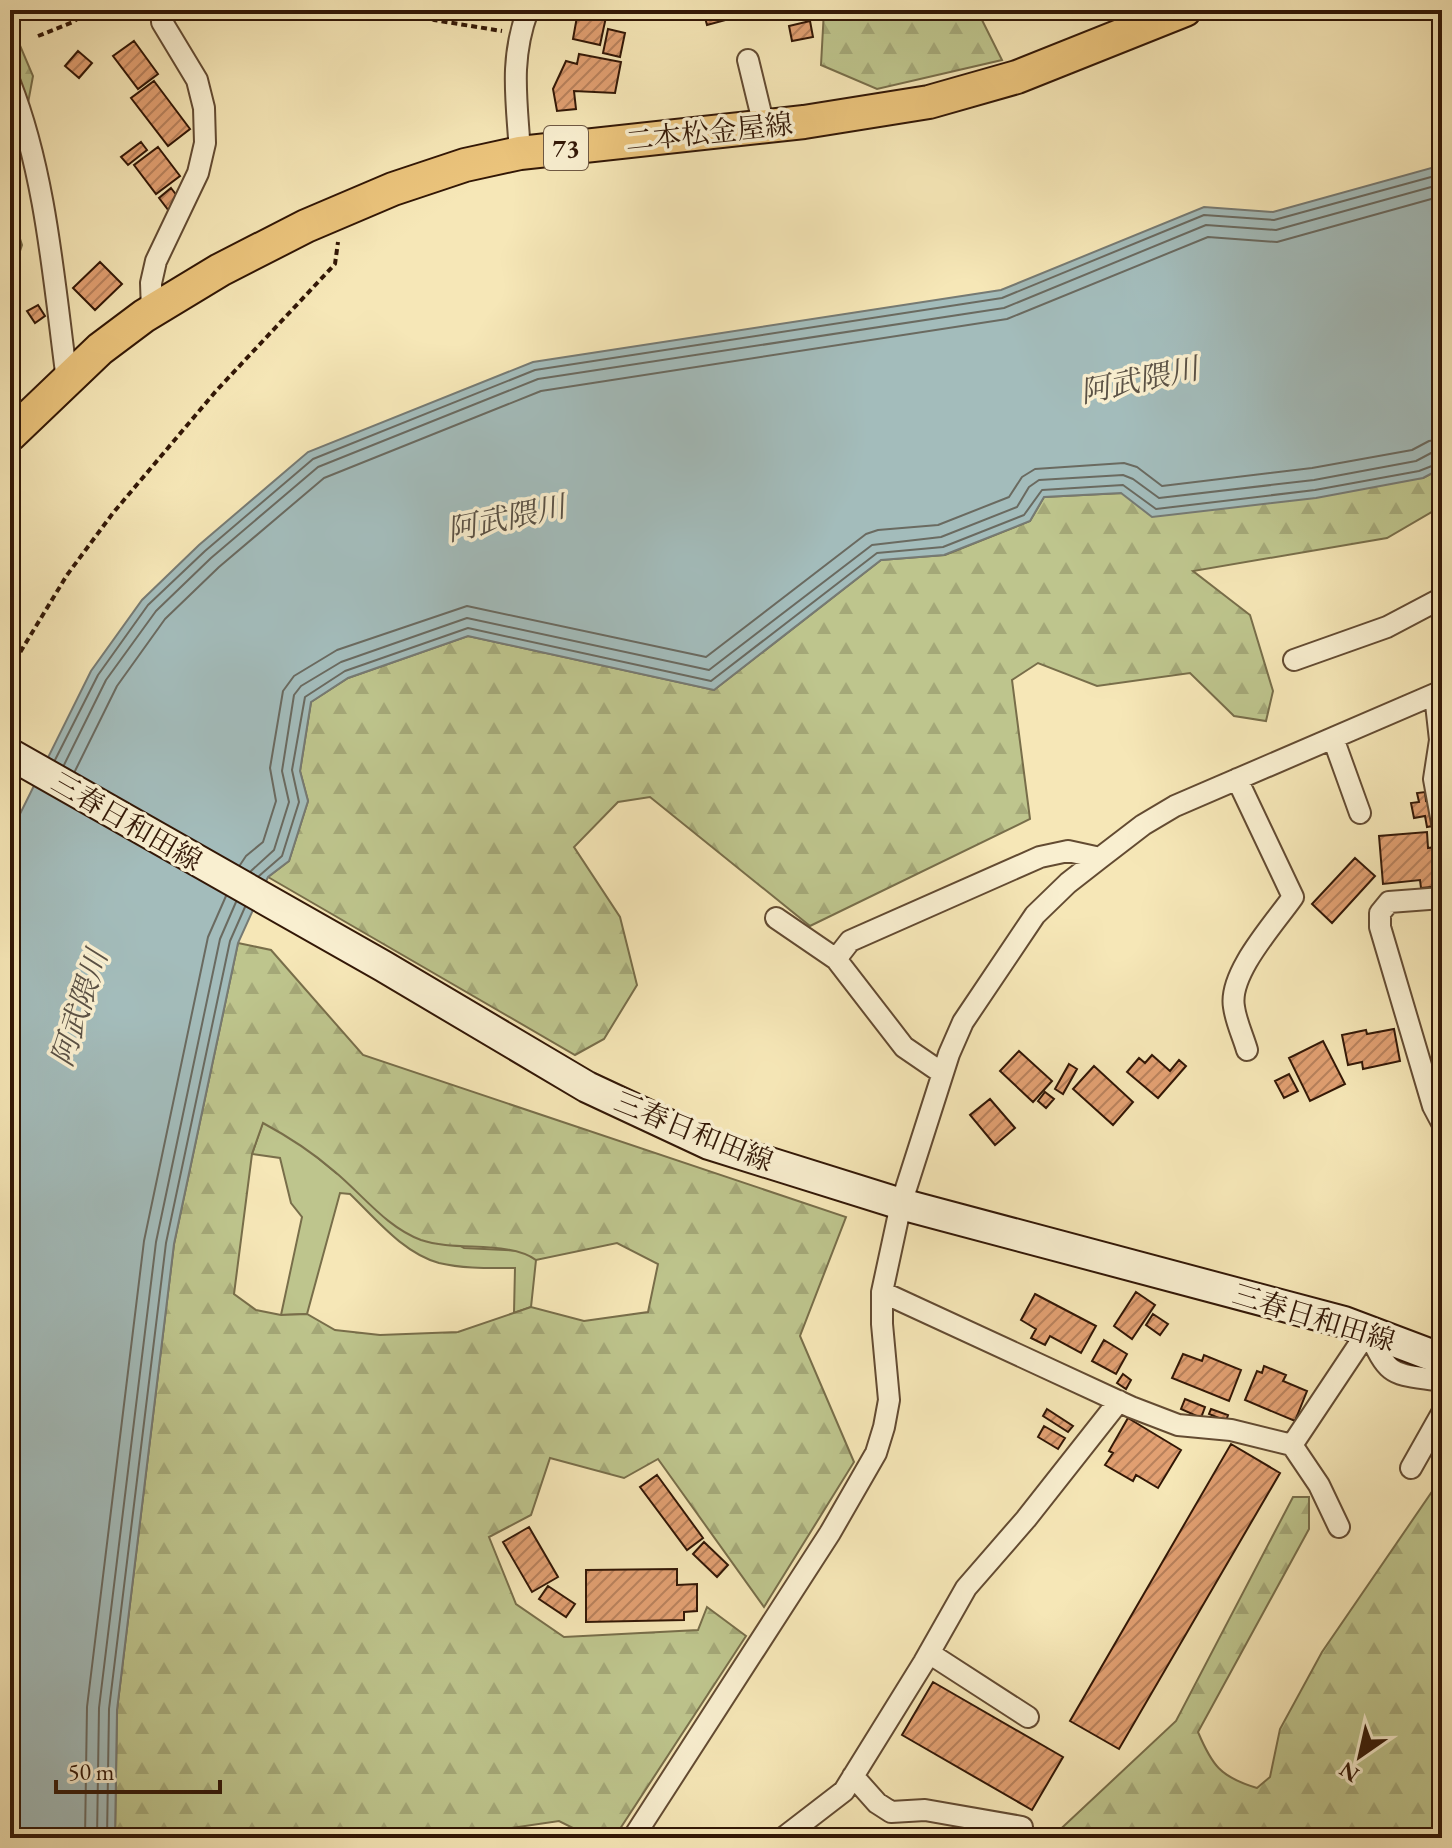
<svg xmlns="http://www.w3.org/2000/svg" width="1452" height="1848" font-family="'EB Garamond','Noto Serif JP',serif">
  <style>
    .grass { fill: #bec58d; stroke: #786e4a; stroke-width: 2 }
    .forest { fill: url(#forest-firs); stroke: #786e4a; stroke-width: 2; fill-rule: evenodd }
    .water { fill: #a3bcbb; stroke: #767a73; stroke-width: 2 }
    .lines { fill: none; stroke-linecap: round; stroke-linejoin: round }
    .shore { stroke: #6a6a60; stroke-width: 2 }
    .building { fill: url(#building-hatch); stroke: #321706; stroke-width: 2 }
    .street-casing { stroke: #634b32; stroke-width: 24 }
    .secondary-casing { stroke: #321706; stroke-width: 34 }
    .primary-casing { stroke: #321706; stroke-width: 36 }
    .path { stroke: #321706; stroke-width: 4; stroke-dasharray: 6 4; stroke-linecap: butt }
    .street { stroke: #f9efd0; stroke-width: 20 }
    .secondary { stroke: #f9efd0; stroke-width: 30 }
    .primary { stroke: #ebc47c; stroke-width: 32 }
    .labels { text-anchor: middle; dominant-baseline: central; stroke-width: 7; stroke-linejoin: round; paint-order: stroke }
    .shield { fill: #f9efd0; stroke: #6e5843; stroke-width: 2 }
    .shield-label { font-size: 26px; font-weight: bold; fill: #321706 }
    .street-label { font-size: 28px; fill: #321706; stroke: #f9efd0 }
    .water-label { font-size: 30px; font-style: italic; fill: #5a5145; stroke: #f9efd0 }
  </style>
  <defs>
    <pattern id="forest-firs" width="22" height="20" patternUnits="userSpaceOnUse" patternTransform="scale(2)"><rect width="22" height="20" fill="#bec58d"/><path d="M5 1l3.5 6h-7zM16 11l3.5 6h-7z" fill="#a4a878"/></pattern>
    <pattern id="building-hatch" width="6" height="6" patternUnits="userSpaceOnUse" patternTransform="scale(2)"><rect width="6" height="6" fill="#e2a072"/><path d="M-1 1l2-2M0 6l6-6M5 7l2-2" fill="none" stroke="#b8815c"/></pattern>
  </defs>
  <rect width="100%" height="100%" fill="#f6e7b7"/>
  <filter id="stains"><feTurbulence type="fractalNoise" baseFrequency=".0025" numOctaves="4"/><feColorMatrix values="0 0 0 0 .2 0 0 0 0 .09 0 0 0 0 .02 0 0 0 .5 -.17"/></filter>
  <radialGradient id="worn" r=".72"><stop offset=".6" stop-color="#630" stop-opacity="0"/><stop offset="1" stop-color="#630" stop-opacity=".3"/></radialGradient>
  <!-- grass -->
  <path class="grass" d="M263 1122 300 1143 336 1173 464 1248 524 1251 536 1260 531 1307 514 1313 515 1268C490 1268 464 1269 439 1263 403 1253 376 1219 350 1194L340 1193 307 1314 281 1315 302 1217 291 1203 280 1158 252 1154Z"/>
  <!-- forest -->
  <path class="forest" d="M824 10H977L1002 60 877 89 821 65Z
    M10 22 33 76 23 130 10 146Z
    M10 208 22 245 10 281Z
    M1442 468V506L1387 538 1193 571 1250 615 1273 691 1266 721 1234 716 1190 673 1097 686 1038 663 1012 680 1030 819 810 926 650 797 618 802 574 847 620 917 637 985 604 1039 575 1055 268 877 289 861 308 801 300 771 311 702 348 678 468 636 714 690 881 560 945 555 1030 521 1044 497 1423 478Z
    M238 943 271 950 363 1055 846 1217 800 1336 854 1462 764 1607 658 1459 624 1478 550 1458 531 1515 489 1537 516 1604 564 1637 698 1630 707 1607 746 1636 614 1838H593L559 1821 497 1830 499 1838H115L117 1710 174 1244ZM263 1123C289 1137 312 1152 334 1171 363 1195 386 1227 421 1240 456 1252 508 1240 536 1260L617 1243 658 1264 648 1312 584 1321 531 1307 458 1332 380 1335 335 1330 307 1314 281 1315 256 1310 234 1294 252 1154Z
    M1442 1477V1838H1051L1176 1721 1293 1497H1309V1529L1198 1732C1212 1765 1220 1777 1257 1788L1270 1777 1280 1729 1322 1652Z"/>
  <!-- water -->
  <path class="water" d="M1442 165V468L1423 478 1316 498 1152 517 1121 493 1044 497 1030 521 944 555 881 560 714 690 468 636 348 678 311 702 300 771 308 801 289 861 268 877 238 943 174 1244 117 1710 115 1838H10V834L91 671 142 600 199 545 308 452 533 362 1001 290 1204 207 1273 212Z"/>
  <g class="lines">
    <!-- shore -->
    <path class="shore" d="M55 760 98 675 148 605 205 551 313 459 535 370 1002 298 1204 215 1274 220 1442 174
      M64 765 106 680 156 611 211 558 318 467 538 379 1004 308 1206 225 1276 230 1442 184
      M75 771 117 686 165 619 219 567 324 478 541 391 1007 319 1208 237 1277 242 1442 196
      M240 865 246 856 263 842 276 801 270 768 283 691 294 676 337 650 467 606 706 657 866 534 878 530 938 525 1009 497 1022 477 1035 469 1124 463 1137 467 1162 486 1312 468 1412 450 1429 441 1442 439
      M251 871 274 850 289 802 282 771 294 695 301 686 341 662 467 618 709 670 872 545 941 537 1017 507 1029 487 1039 480 1123 475 1133 479 1159 498 1314 480 1416 461 1433 452 1442 451
      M259 876 282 856 299 802 292 770 305 697 345 671 468 628 711 681 877 553 943 547 1024 515 1042 490 1123 485 1156 509 1315 490 1419 471 1442 462
      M85 1838 87 1707 144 1241 208 937 226 896
      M97 1838 99 1708 156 1242 220 939 236 902
      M107 1838 109 1709 166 1243 230 941 245 907"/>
  </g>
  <!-- building -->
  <path class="building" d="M703 10H726L729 19 707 25Z
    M578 11 606 17 600 45 573 39Z
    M810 21 813 37 792 41 789 26Z
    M608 29 625 33 620 57 603 53Z
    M134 41 158 74 138 89 113 56Z
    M78 51 92 63 79 78 65 66Z
    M579 54 621 62 615 93 574 91 576 109 557 111 553 89 566 61 577 64Z
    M154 81 190 129 168 146 131 98Z
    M141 142 147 150 128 165 121 157Z
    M158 147 180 176 156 194 134 165Z
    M171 188 181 201 169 211 159 198Z
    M100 262 122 284 95 310 73 288Z
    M38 305 45 316 35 323 27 311Z
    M1425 792 1426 801 1429 800 1433 826 1427 827 1425 816 1414 818 1411 803 1419 802 1417 793Z
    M1427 832 1428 848 1442 846V886L1421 888 1420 880 1383 884 1379 836Z
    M1355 858 1375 876 1332 923 1312 904Z
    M1394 1029 1400 1061 1363 1069 1362 1062 1348 1065 1342 1035 1366 1030 1367 1034Z
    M1323 1041 1345 1084 1310 1101 1289 1058Z
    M1019 1051 1052 1081 1033 1102 1000 1071Z
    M1152 1055 1170 1071 1179 1060 1186 1066 1158 1098 1127 1072 1139 1058 1145 1063Z
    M1069 1064 1077 1069 1063 1094 1055 1089Z
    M1094 1066 1133 1102 1113 1125 1073 1089Z
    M1289 1074 1298 1091 1284 1098 1275 1081Z
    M1045 1092 1054 1099 1046 1108 1038 1101Z
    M990 1099 1015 1128 995 1145 970 1115Z
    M1136 1292 1155 1305 1132 1339 1114 1326Z
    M1035 1294 1096 1326 1081 1353 1050 1336 1045 1345 1031 1338 1036 1329 1021 1320Z
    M1153 1314 1168 1324 1160 1335 1146 1325Z
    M1104 1340 1127 1354 1116 1374 1092 1361Z
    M1183 1354 1202 1361 1204 1355 1241 1370 1229 1401 1172 1378Z
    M1264 1366 1286 1375 1283 1381 1307 1391 1295 1421 1245 1400 1257 1371 1262 1373Z
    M1123 1374 1131 1380 1126 1389 1117 1383Z
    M1185 1399 1205 1407 1201 1418 1181 1409Z
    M1047 1409 1073 1426 1068 1432 1043 1416Z
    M1211 1409 1228 1415 1226 1421 1209 1414Z
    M1128 1418 1181 1450 1158 1488 1136 1475 1133 1481 1105 1465 1113 1453 1109 1451Z
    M1044 1426 1065 1438 1058 1449 1038 1437Z
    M1231 1444 1280 1473 1119 1749 1070 1721Z
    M657 1475 703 1538 687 1550 640 1487Z
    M529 1527 558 1577 532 1592 503 1542Z
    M704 1542 728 1565 717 1577 693 1554Z
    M677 1569V1585L697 1584V1611L684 1612V1620L586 1622V1570Z
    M548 1586 575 1604 566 1617 539 1599Z
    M933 1682 1063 1757 1032 1810 902 1735Z
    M989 1828 991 1838H965L964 1834Z"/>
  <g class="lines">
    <!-- street casing -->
    <g class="street-casing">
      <path id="street" d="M748 60 764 126
        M10 83C46 174 54 283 67 380
        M520 153C517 101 509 61 528 10
        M152 311 151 283 156 261 198 173 205 143 204 108 197 80 162 22
        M1294 660 1387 627 1442 598
        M1435 695 1440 740 1434 779 1442 823
        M1333 738 1360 813
        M1237 779 1293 897C1274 924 1228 974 1234 1007 1236 1022 1243 1036 1247 1050
        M1442 898 1389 902 1380 913V927L1433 1106 1442 1123
        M776 918 836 959 904 1047 942 1073
        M836 959 850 941 1040 857 1068 851 1100 858
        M882 1292 1131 1407 1178 1425 1231 1430 1292 1445 1319 1485 1339 1527
        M1368 1331C1390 1379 1391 1373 1442 1381
        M1292 1445 1368 1331
        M1411 1468 1442 1413
        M929 1653 1028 1717
        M853 1776 877 1803 891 1812 925 1810 1022 1827
        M633 1838 830 1533 876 1453 884 1427 889 1400 882 1324V1292L901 1204 949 1054 963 1022 1035 915 1068 883 1100 858 1143 825 1175 806 1442 691
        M783 1838 844 1791 924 1662 966 1588 1026 1519 1119 1401"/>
    </g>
    <!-- secondary casing -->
    <g class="secondary-casing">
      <path id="secondary" d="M10 754 383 966 587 1087 709 1144 901 1204 1344 1322 1442 1359"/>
    </g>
    <!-- primary casing -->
    <g class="primary-casing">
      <path id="primary" d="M10 435 100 349 144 316 220 270 306 226 393 189 465 165 520 153 804 122 929 102 1017 77 1185 10"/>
    </g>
    <!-- path -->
    <path class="path" d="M414 10 434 20 502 31
      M38 36 73 22 90 10
      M10 669 67 575 113 513 216 391 335 264 338 242"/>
    <!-- street -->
    <use href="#street" class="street"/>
    <!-- secondary -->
    <use href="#secondary" class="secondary"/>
    <!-- primary -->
    <use href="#primary" class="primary"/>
  </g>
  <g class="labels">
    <!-- shield labels -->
    <rect class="shield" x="544" y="126" width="44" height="44" rx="6"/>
    <g class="shield-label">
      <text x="566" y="148">73</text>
    </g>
    <!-- street labels -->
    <g class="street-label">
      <text transform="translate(709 132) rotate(-6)">二本松金屋線</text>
      <text transform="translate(127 821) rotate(30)">三春日和田線</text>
      <text transform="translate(694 1131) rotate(22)">三春日和田線</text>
      <text transform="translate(1314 1317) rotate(17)">三春日和田線</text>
    </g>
    <!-- water labels -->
    <g class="water-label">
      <text transform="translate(1139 380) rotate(-12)">阿武隈川</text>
      <text transform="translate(506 518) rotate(-12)">阿武隈川</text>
      <text transform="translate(79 1008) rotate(-72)">阿武隈川</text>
    </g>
  </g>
  <!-- margin -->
  <rect width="1452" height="1848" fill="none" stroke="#f6e7b7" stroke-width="40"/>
  <rect x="12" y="12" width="1428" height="1824" fill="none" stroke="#321706" stroke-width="4"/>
  <rect x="20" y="20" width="1412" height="1808" fill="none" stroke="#321706" stroke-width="2"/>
  <!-- north arrow -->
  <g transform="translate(1360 1756) rotate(214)" stroke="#f9efd0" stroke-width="6" paint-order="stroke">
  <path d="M0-6L14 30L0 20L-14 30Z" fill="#321706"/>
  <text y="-12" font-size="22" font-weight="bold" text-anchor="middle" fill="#321706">N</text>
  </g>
  <!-- scale -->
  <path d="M56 1780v12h164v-12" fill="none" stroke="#321706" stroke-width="4"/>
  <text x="68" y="1780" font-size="24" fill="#321706" stroke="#f9efd0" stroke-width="6" paint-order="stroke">50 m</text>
  <rect width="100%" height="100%" filter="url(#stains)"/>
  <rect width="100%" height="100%" fill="url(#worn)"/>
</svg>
